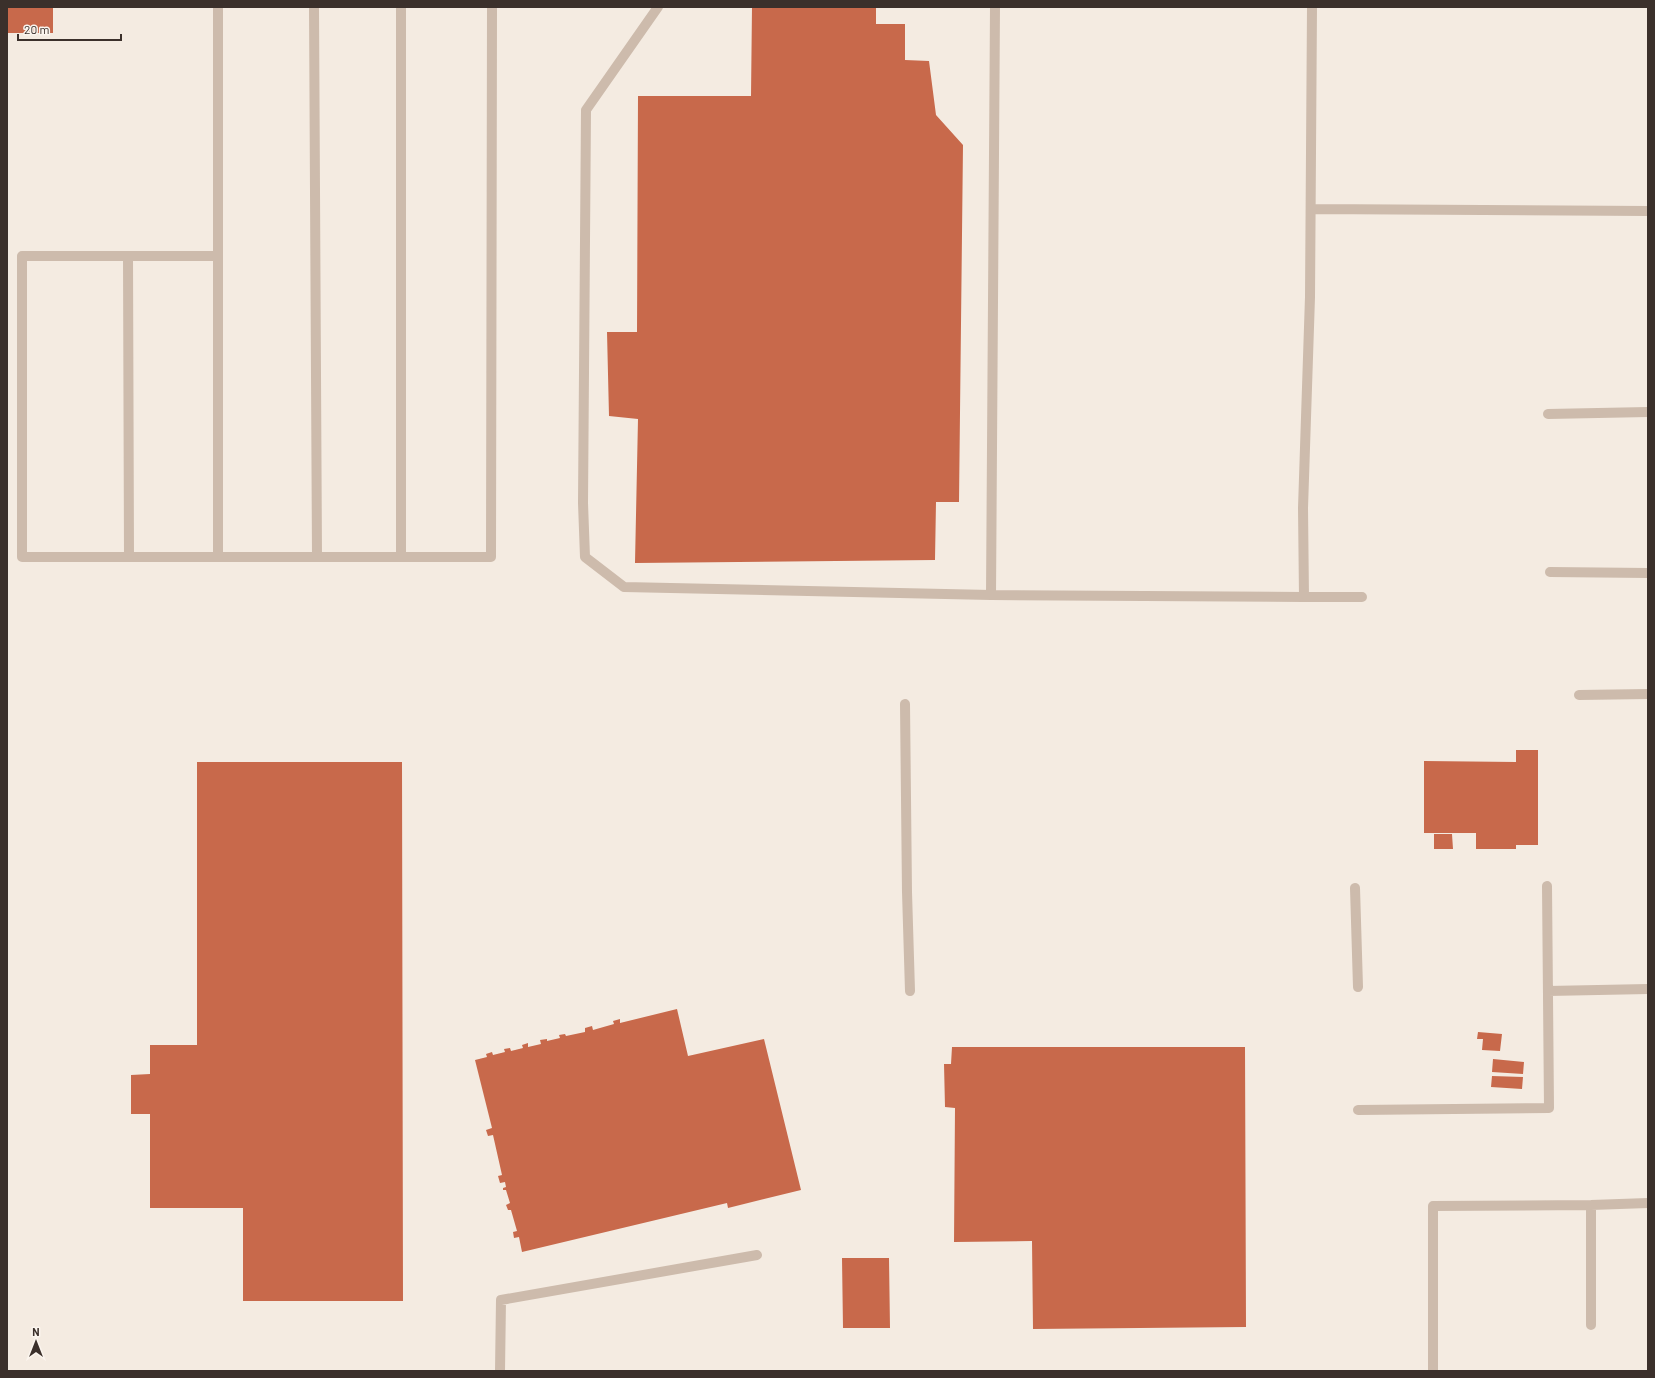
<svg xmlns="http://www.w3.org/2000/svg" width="1655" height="1378" font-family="Barlow,sans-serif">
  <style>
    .building { fill: #c8694b }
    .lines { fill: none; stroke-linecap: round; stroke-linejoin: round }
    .service { stroke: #cdbbac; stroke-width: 10 }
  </style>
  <rect width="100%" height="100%" fill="#f4ebe1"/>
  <!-- building -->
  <path class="building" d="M7 7H53V33H7Z
    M752 7H876V24H905V60L929 61 936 115 963 145 959 502H936L935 560 635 563 638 419 609 416 607 332H637L638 96H751Z
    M1516 750H1538V845H1516V849H1476V833H1424V761L1516 762Z
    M197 762H402L403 1301H243V1208H150V1114H131V1075L150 1074V1045H197Z
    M1434 834H1452L1453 849H1434Z
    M677 1009 688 1056 764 1039 801 1190 728 1208 727 1203 522 1252 519 1237 514 1238 513 1232 517 1231 511 1210H508L506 1205 510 1203 506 1190H503V1188L506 1187 505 1182 500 1183 498 1176 502 1175 493 1135 488 1136 486 1130 492 1128 475 1060 487 1057 486 1054 492 1052 493 1055 505 1052 504 1049 510 1048 511 1051 523 1048 522 1045 528 1043V1047L541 1044 540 1040 547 1039V1041L560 1038 559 1035 565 1034 566 1036 585 1032V1028L592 1026 593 1030 614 1024 613 1021 620 1019V1023Z
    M1478 1032 1502 1034 1500 1051 1482 1050 1483 1039H1477Z
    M952 1047H1245L1246 1327 1033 1329 1032 1241 954 1242 955 1108 945 1107 944 1064H951Z
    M1493 1059 1524 1062 1523 1074 1492 1072Z
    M1492 1076 1523 1077 1522 1089 1491 1087Z
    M842 1258H889L890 1328H843Z"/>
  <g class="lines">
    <!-- service -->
    <path class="service" d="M218 7V256H22V557H491L492 7
      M314 7 317 557
      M401 7V557
      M658 7 586 110 583 503 585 557 624 587 991 595
      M995 7 991 595 1304 597
      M1312 7 1310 297 1303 508 1304 597H1362
      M1311 209 1648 211
      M128 256 129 557
      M218 256V557
      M1548 414 1648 412
      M1550 572 1648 573
      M1579 695 1648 694
      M905 704 907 892 910 991
      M1355 888 1358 987
      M1548 991 1648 989
      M1358 1110 1549 1108 1547 886
      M1591 1205V1325
      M500 1371 501 1300 757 1255
      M1433 1371V1206L1591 1205 1648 1203"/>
  </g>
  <!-- border -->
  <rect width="1655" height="1378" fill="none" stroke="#3b302b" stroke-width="16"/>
  <!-- north arrow -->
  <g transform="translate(36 1342)" stroke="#fbf5ee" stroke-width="3" paint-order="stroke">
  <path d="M0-3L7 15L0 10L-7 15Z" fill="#3b302b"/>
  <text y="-6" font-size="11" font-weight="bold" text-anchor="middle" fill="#3b302b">N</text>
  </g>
  <!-- scale -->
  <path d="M18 34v6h103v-6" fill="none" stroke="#3b302b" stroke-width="2"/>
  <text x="24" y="34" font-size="12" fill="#3b302b" stroke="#fbf5ee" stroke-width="3" paint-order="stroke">20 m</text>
</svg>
